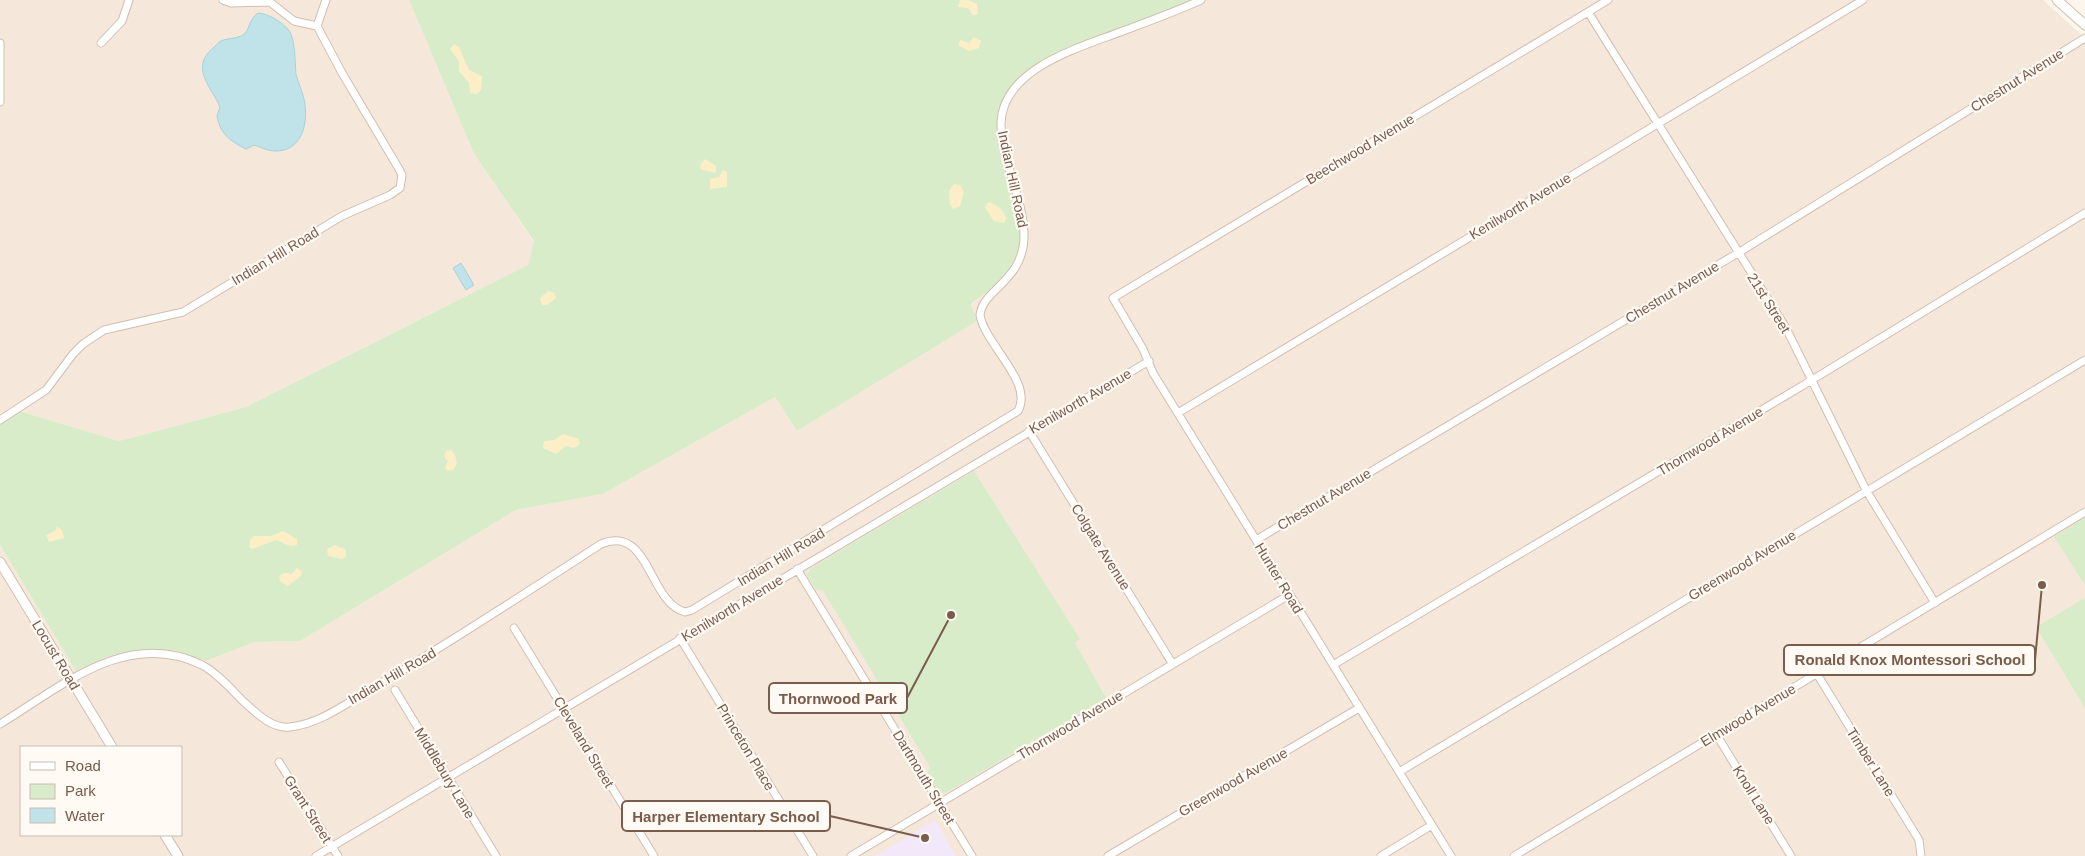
<svg xmlns="http://www.w3.org/2000/svg" width="2085" height="856" font-family="Arial,sans-serif">
  <style>
    .residential { fill: #f5e8da; fill-rule: evenodd }
    .education { fill: #f3e8fa }
    .green { fill: #d8ecc9 }
    .sand { fill: #fcefc7 }
    .water { fill: #bfe3e8; stroke: #a5d3da }
    .lines { fill: none; stroke-linecap: round; stroke-linejoin: round }
    .minor-casing { stroke: #d1beb0; stroke-width: 9 }
    .tertiary-casing { stroke: #d1beb0; stroke-width: 11 }
    .minor { stroke: #fff; stroke-width: 7 }
    .tertiary { stroke: #fff; stroke-width: 9 }
    .labels { text-anchor: middle; dominant-baseline: central; stroke-width: 4.5; stroke-linejoin: round; paint-order: stroke }
    .street-label { font-size: 14px; fill: #7a5c4d; stroke: #fffaf3 }
    .leader { fill: none; stroke: #7a5c4d; stroke-width: 2 }
    .callout-dot { fill: #7a5c4d; stroke: #fffaf3; stroke-width: 2 }
    .callout { fill: #fffaf3; stroke: #7a5c4d; stroke-width: 2 }
    .callout-label { font-size: 15px; text-anchor: middle; font-weight: bold; fill: #7a5c4d }
  </style>
  <rect width="100%" height="100%" fill="#fdf6ec"/>
  <!-- residential -->
  <path class="residential" d="M0 0H409L474 154 534 242 528 265 246 407 119 441 19 411 0 424Z
    M1192 0H2043L2085 38V856H0V545L76 671 108 656 140 650H173L206 661 255 642 300 641 516 510 603 494 775 397 797 431 976 321 971 305 1005 275 1001 152 997 122 1000 107 1015 82 1028 71 1061 52ZM21 747H181V835H21Z"/>
  <!-- education -->
  <path class="education" d="M935 820 956 856H875Z"/>
  <!-- green -->
  <path class="green" d="M409 0H1192C1164 12 1135 23 1106 34 1076 46 1038 57 1015 82 1001 96 996 115 997 135 1006 169 1033 233 1013 265 1003 281 985 293 971 304L977 321 797 431 775 397 603 494 516 510 300 641 255 642 206 661 173 650H140L108 656 76 671 0 545V424L19 411 119 441 246 407 528 265 534 241 474 154Z
    M974 471 1080 639 1075 643 1106 698 949 791 943 793 938 790 927 774 930 767 823 591 815 589 807 575 811 568Z
    M2085 518V585L2054 537Z
    M2085 598V708L2036 627Z"/>
  <!-- sand -->
  <path class="sand" d="M960 0H968L977 4 978 14 973 16 968 8 958 7Z
    M974 37 981 41 979 48 969 51 958 45 960 40 969 43Z
    M454 44 459 47 469 70 482 76 481 90 477 94 470 93 469 83 459 71V61L450 49Z
    M705 159 716 166V173L700 169 701 164Z
    M723 170 727 172V187L710 189V179L719 177Z
    M954 184 960 185 964 192 960 206 953 209 950 205 949 191Z
    M988 202C996 203 1005 211 1006 219L1004 223 994 221 985 208Z
    M548 291 555 293 556 298 547 305H542L540 298Z
    M563 434 579 439 580 444 574 448 566 446 556 454 543 448 544 441 554 440Z
    M451 450 455 455 457 464 453 470 447 471 445 467 448 461 444 456 446 451Z
    M57 526 62 530 64 538 49 542 46 535 55 531Z
    M283 531 297 539V545L290 546 276 540 253 549 249 547 250 540 254 536H271Z
    M335 545 346 550V557L342 559 328 556 327 549Z
    M297 568 302 571 301 576 288 586 281 582 279 578C282 571 287 573 292 574Z"/>
  <!-- water -->
  <path class="water" d="M258 13C269 14 283 22 290 32 295 40 295 63 296 74 298 83 302 90 304 99 309 121 303 151 276 151 267 151 261 147 254 145L246 149C230 141 220 134 217 116L220 107C212 88 190 68 212 49 215 47 218 42 221 41 227 38 236 39 243 35 250 31 248 20 258 13Z
    M461 263 474 285 466 290 453 268Z"/>
  <g class="lines">
    <!-- minor casing -->
    <g class="minor-casing">
      <path id="minor" d="M223 0 231 3 270 2 294 21 317 26
        M1588 12 1786 328 1866 490 1935 603
        M0 43V102
        M101 43 122 21 129 0
        M1178 413 1863 0
        M0 420 46 390 73 354 83 344 104 330 183 312 342 216 390 195 400 188 402 175 399 169 342 73 317 26 326 0
        M1029 431 1172 663
        M1256 540 1738 253 2085 38
        M797 569 972 856
        M514 628 654 856
        M680 638 813 856
        M1333 665 1812 380 2085 213
        M1817 674 1919 840 1921 856
        M395 690 496 856
        M0 724C61 687 127 628 202 665 217 673 230 688 242 700 255 712 271 729 290 727 321 724 351 700 378 685 454 640 527 592 601 544 650 524 648 602 685 612L692 610 1018 411C1034 382 985 345 980 315 983 288 1024 282 1024 235 1024 199 1001 162 1001 124 1002 69 1078 48 1120 32 1147 22 1175 12 1201 0
        M1716 734 1791 856
        M279 762 338 856
        M1399 772 2085 360
        M316 856 1149 361
        M851 856 1289 595
        M1108 856 1359 708
        M1381 856 1432 825
        M1451 856 1153 373 1143 349 1113 298 1608 0
        M1514 856 2085 512"/>
    </g>
    <!-- tertiary casing -->
    <g class="tertiary-casing">
      <path id="tertiary" d="M2057 0 2085 25
        M0 562 112 747
        M165 835 178 856"/>
    </g>
    <!-- minor -->
    <use href="#minor" class="minor"/>
    <!-- tertiary -->
    <use href="#tertiary" class="tertiary"/>
  </g>
  <g class="labels">
    <!-- street labels -->
    <g class="street-label">
      <text transform="translate(2017 80) rotate(-32)">Chestnut Avenue</text>
      <text transform="translate(1360 149) rotate(-31)">Beechwood Avenue</text>
      <text transform="translate(1013 179) rotate(78)">Indian Hill Road</text>
      <text transform="translate(1520 206) rotate(-31)">Kenilworth Avenue</text>
      <text transform="translate(275 256) rotate(-31)">Indian Hill Road</text>
      <text transform="translate(1672 292) rotate(-31)">Chestnut Avenue</text>
      <text transform="translate(1769 303) rotate(58)">21st Street</text>
      <text transform="translate(1080 401) rotate(-30)">Kenilworth Avenue</text>
      <text transform="translate(1710 441) rotate(-31)">Thornwood Avenue</text>
      <text transform="translate(1324 499) rotate(-31)">Chestnut Avenue</text>
      <text transform="translate(1101 547) rotate(58)">Colgate Avenue</text>
      <text transform="translate(781 557) rotate(-31)">Indian Hill Road</text>
      <text transform="translate(1742 565) rotate(-31)">Greenwood Avenue</text>
      <text transform="translate(1279 578) rotate(59)">Hunter Road</text>
      <text transform="translate(732 608) rotate(-31)">Kenilworth Avenue</text>
      <text transform="translate(56 655) rotate(59)">Locust Road</text>
      <text transform="translate(392 676) rotate(-30)">Indian Hill Road</text>
      <text transform="translate(1748 715) rotate(-31)">Elmwood Avenue</text>
      <text transform="translate(1070 725) rotate(-31)">Thornwood Avenue</text>
      <text transform="translate(584 742) rotate(59)">Cleveland Street</text>
      <text transform="translate(746 747) rotate(59)">Princeton Place</text>
      <text transform="translate(1871 762) rotate(58)">Timber Lane</text>
      <text transform="translate(445 773) rotate(59)">Middlebury Lane</text>
      <text transform="translate(924 777) rotate(59)">Dartmouth Street</text>
      <text transform="translate(1233 782) rotate(-30)">Greenwood Avenue</text>
      <text transform="translate(1754 795) rotate(58)">Knoll Lane</text>
      <text transform="translate(308 809) rotate(58)">Grant Street</text>
    </g>
  </g>
  <!-- callouts -->
  <path class="leader" d="M2042 585L2035 660M951 615L907 698M925 838L830 816"/>
  <g class="callout-dot">
    <circle cx="2042" cy="585" r="5"/>
    <circle cx="951" cy="615" r="5"/>
    <circle cx="925" cy="838" r="5"/>
  </g>
  <g class="callout">
    <rect x="1784" y="645" width="251" height="30" rx="5"/>
    <rect x="769" y="683" width="138" height="30" rx="5"/>
    <rect x="622" y="801" width="208" height="30" rx="5"/>
  </g>
  <g class="callout-label">
    <text x="1910" y="665">Ronald Knox Montessori School</text>
    <text x="838" y="704">Thornwood Park</text>
    <text x="726" y="822">Harper Elementary School</text>
  </g>
  <!-- legend -->
  <rect x="20" y="746" width="162" height="90" fill="#fffaf3" stroke="#cabbb1"/>
  <rect x="30" y="762" width="25" height="8" fill="#ffffff" stroke="#cabbb1"/>
  <text x="65" y="771" font-size="15" fill="#7a5c4d">Road</text>
  <rect x="30" y="784" width="25" height="15" fill="#d8ecc9" stroke="#cabbb1"/>
  <text x="65" y="796" font-size="15" fill="#7a5c4d">Park</text>
  <rect x="30" y="808" width="25" height="15" fill="#bfe3e8" stroke="#cabbb1"/>
  <text x="65" y="821" font-size="15" fill="#7a5c4d">Water</text>
</svg>
